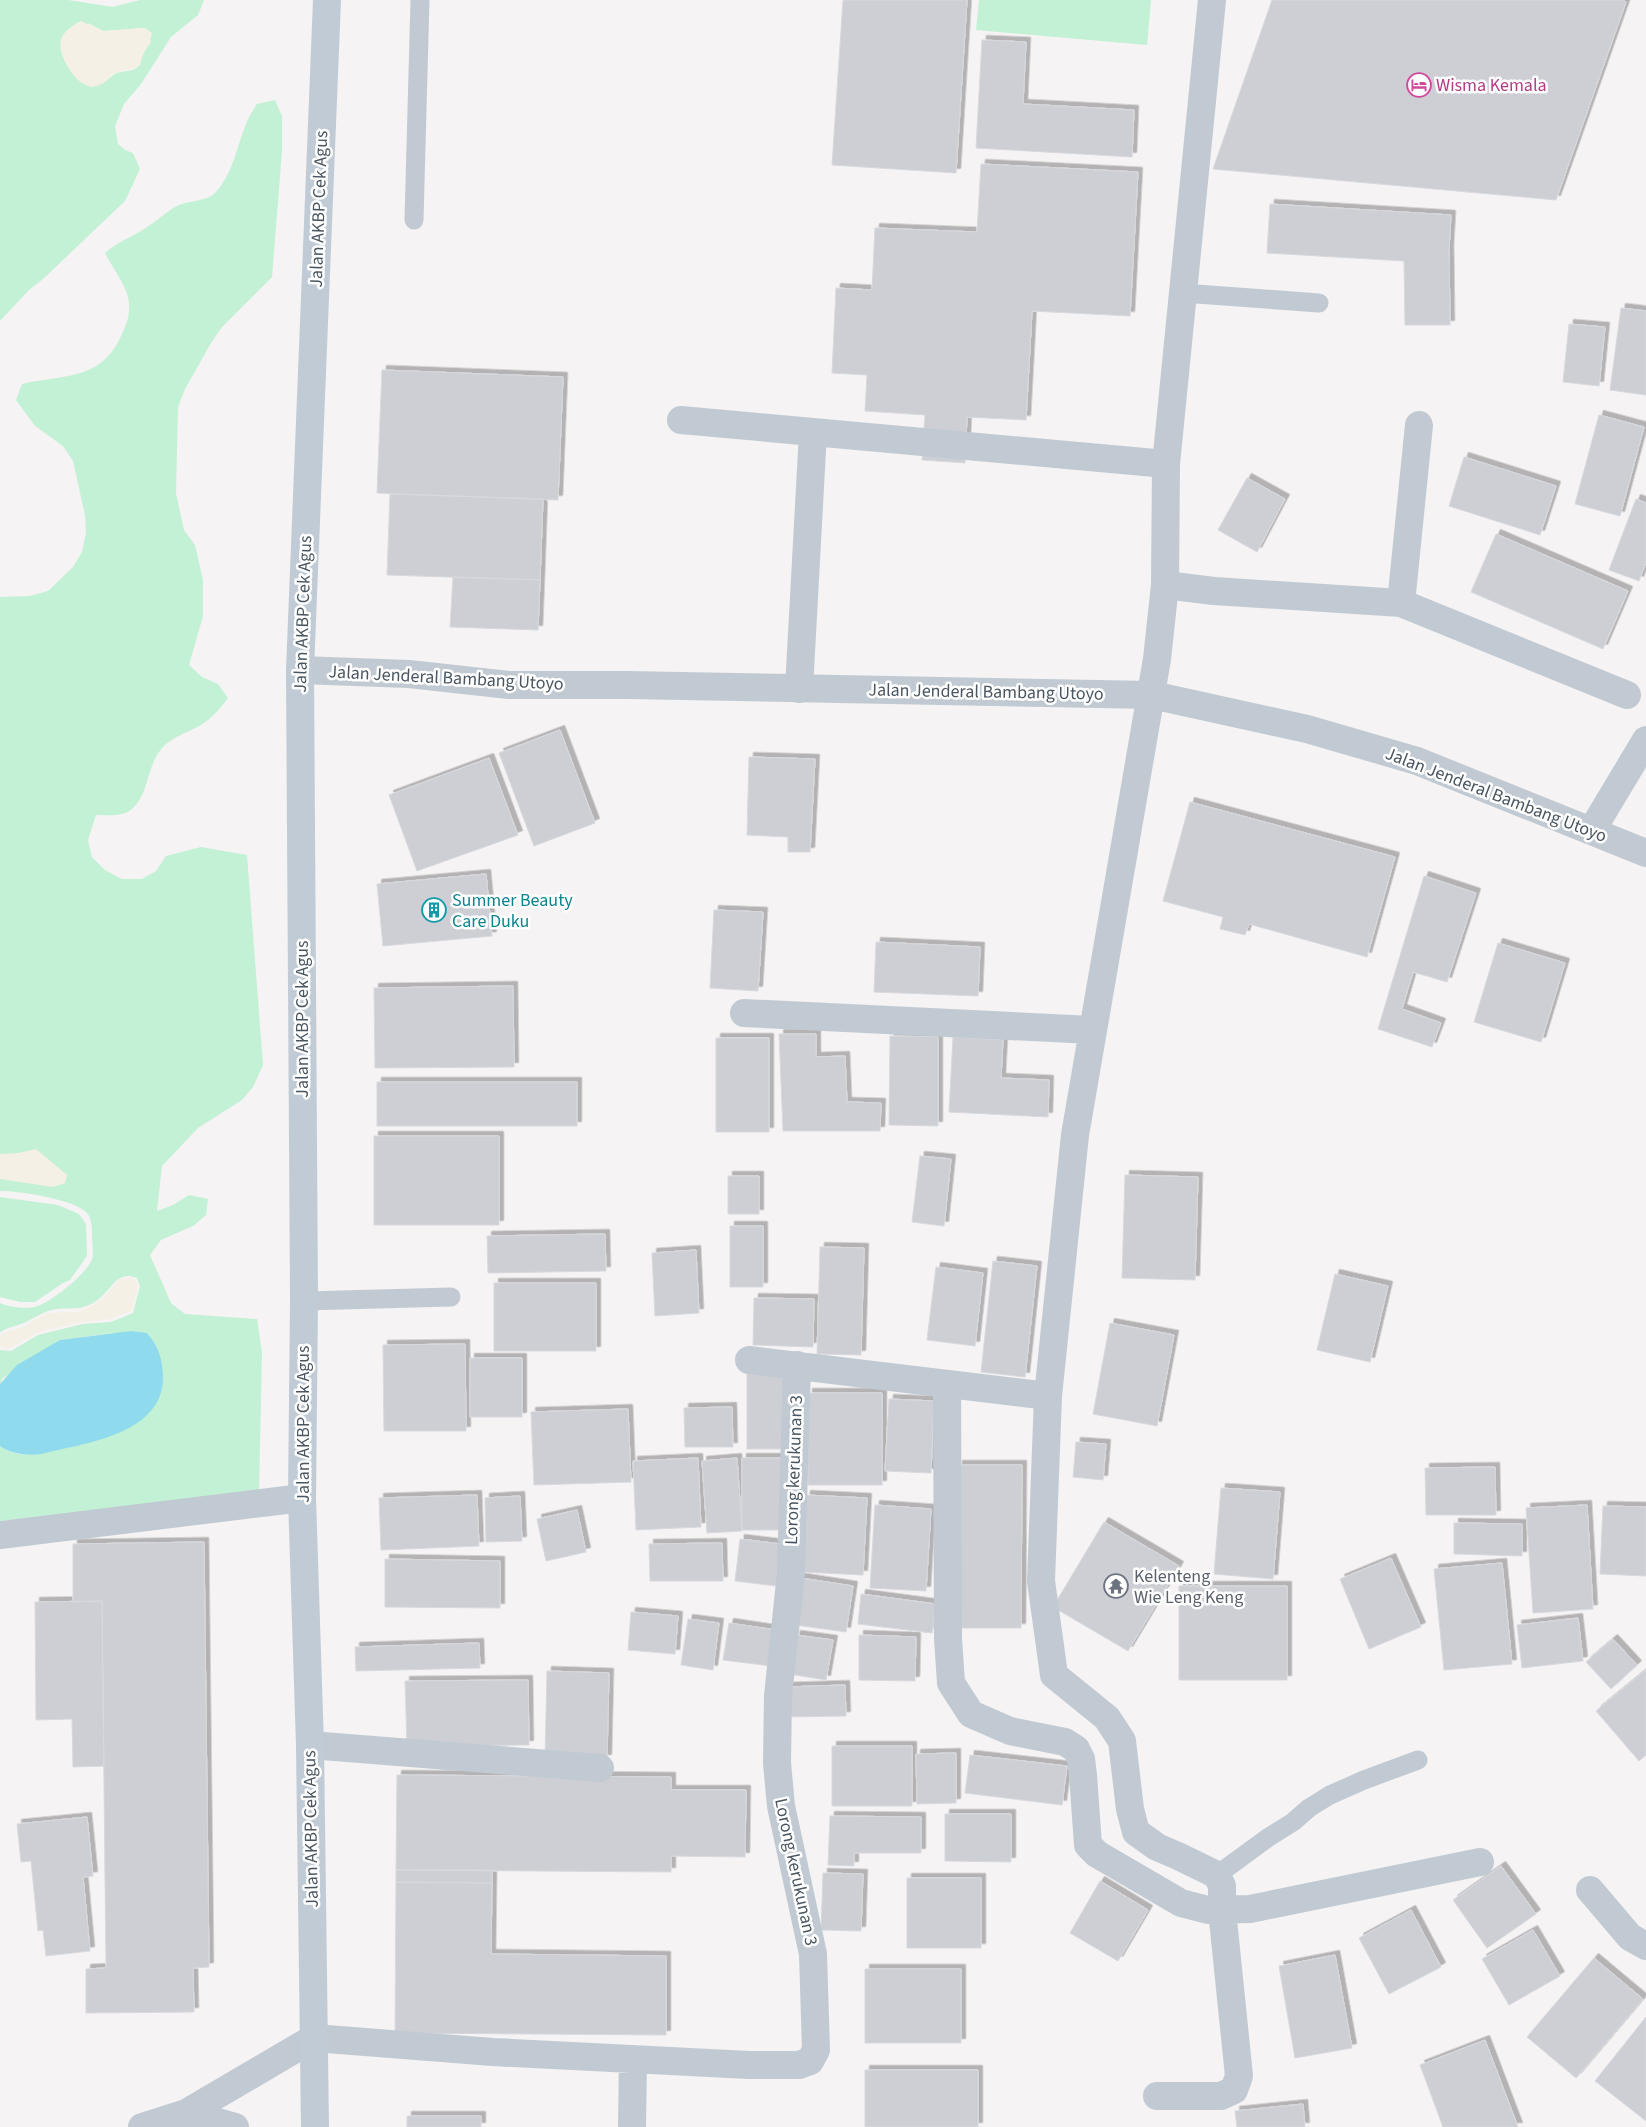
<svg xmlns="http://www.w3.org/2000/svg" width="1646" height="2127" font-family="'Source Sans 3',sans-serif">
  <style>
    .green { fill: #c3f1d5; fill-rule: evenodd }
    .sand { fill: #f5f0e5 }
    .water { fill: #90daee }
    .building { fill: #cdcfd5; stroke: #d7d9de; filter: url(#shadow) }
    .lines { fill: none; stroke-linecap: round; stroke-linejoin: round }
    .service { stroke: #c1cad2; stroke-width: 19 }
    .minor { stroke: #c1cad2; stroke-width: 28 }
    .tertiary { stroke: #c1cad2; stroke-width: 28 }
    .secondary { stroke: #c1cbd6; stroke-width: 28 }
    .labels { text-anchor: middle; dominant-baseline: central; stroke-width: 5; stroke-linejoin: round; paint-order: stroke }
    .hotel-label { font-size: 18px; fill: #b23c85; stroke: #fff; text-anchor: start }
    .street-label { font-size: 18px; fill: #4a5661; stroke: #fff }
    .culture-label { font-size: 18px; fill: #0d838f; stroke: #fff; text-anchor: start }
    .worship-label { font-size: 18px; fill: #5b616d; stroke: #fff; text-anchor: start }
  </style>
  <defs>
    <filter id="shadow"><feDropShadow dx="4.5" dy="-4.5" stdDeviation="0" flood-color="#0004"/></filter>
  </defs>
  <rect width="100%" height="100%" fill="#f5f3f3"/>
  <!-- green -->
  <path class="green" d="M0 0H68L113 7 140 0H204L198 15 171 37 141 84 124 104 115 126 118 144 125 150 133 153 140 169 125 201 43 279 29 290 0 321ZM88 23 103 31 145 28 151 42 141 56 140 65 133 70 116 73 102 84Z
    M979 0H1151L1147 45 976 30Z
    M275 100 282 116V151L272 277 222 327 211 343 185 389 178 407 176 493 184 530 195 545 203 580V616L189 665 202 677 218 684 228 698C221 707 214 716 204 723 189 733 170 736 159 752 147 769 148 794 133 808 125 817 107 815 96 815L88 840 92 857 105 870 122 879H142L156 871 166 856 201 847 247 855 263 1065 253 1087 242 1100 198 1128 162 1166 157 1211 173 1205 189 1195 208 1199 206 1215 193 1226 161 1240 150 1255 171 1303 185 1314 257 1319 262 1352 259 1493 0 1521V1446C20 1461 46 1453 68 1447L150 1336 147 1333H113L60 1340 3 1378 0 1384V1350L11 1351 38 1335 83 1324 111 1322 133 1313 140 1286 137 1278C118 1270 113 1287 100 1298 82 1312 76 1307 57 1309 43 1310 33 1320 21 1324 14 1327 6 1327 0 1333V1303C9 1307 28 1310 38 1306 53 1300 86 1275 92 1259 94 1253 92 1243 92 1236 92 1229 92 1220 88 1214 76 1199 19 1191 0 1191V597L30 596 48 591 73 567 82 552 86 532 85 515 73 461 63 446 35 426 16 400 22 384C65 374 102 381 122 334 128 322 131 310 128 297 124 282 112 267 105 253 120 240 135 236 150 225 160 219 168 210 179 205 189 201 207 201 215 193 239 167 237 131 257 104Z
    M0 1197 58 1205 79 1214 86 1224 87 1256 70 1280 63 1283 35 1302H20L0 1297Z"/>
  <!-- sand -->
  <path class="sand" d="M81 21 103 31 145 28 152 33C150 45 142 53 140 65 132 71 123 69 115 73 107 77 102 87 92 87 76 86 56 54 61 39 64 31 74 24 81 21Z
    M36 1149 67 1175 65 1183 53 1187 0 1179V1154L18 1153Z
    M131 1278 137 1283 138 1286 131 1311 110 1319 83 1322 42 1331 20 1342 13 1347 3 1349 0 1346V1337L3 1333 23 1327 48 1313 80 1312 102 1299 120 1279Z"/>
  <!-- water -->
  <path class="water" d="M131 1331 147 1333C158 1346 162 1357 163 1375 165 1435 84 1443 41 1454 28 1456 11 1454 0 1446V1384L17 1365 60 1340Z"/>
  <!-- building -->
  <path class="building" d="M843 0H967L956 173 832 165Z
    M1272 0H1622L1626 2 1556 200 1213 169Z
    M982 40 1026 42 1023 104 1134 110 1132 157 976 148Z
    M981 164 1138 172 1130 316 1032 311 1026 420 967 417 965 463 922 460 925 415 865 411 867 375 832 373 836 288 872 290 875 228 977 232Z
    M1270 204 1451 215 1449 249 1450 325H1405L1404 261 1267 253Z
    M1621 308 1646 311V395L1610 390Z
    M1569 324 1605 327 1599 386 1563 382Z
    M382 370 563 377 558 500 377 493Z
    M1599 415 1644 427 1620 516 1575 504Z
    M1464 457 1556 486 1540 535 1449 506Z
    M1247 478 1285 499 1257 552 1218 530Z
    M390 494 543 499 540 580 387 575Z
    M1636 499 1646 503V562L1639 581 1609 570Z
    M1496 534 1628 591 1603 649 1471 592Z
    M453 577 540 580 538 630 450 627Z
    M560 730 595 823 534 846 499 753Z
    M749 757 815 759 810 852H788V837L747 835Z
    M489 758 518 835 417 871 389 795Z
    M1190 802 1395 857 1367 957 1249 924 1245 935 1220 929 1223 917 1163 901Z
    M486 874 492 936 383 946 377 884Z
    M1424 876 1476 893 1447 982 1413 972 1402 1009 1441 1023 1432 1047 1378 1029Z
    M714 910 763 912 758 991 710 988Z
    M876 942 980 947 978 996 874 992Z
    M1498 943 1565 963 1541 1042 1474 1022Z
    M513 986 514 1067 375 1068 374 988Z
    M779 1034H816V1057L845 1056 847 1102 881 1103 880 1131H783Z
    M890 1036 938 1037V1126L889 1125Z
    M953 1037 1003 1040 1001 1078 1049 1080 1048 1117 949 1112Z
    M716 1038H769V1132H716Z
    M377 1082H577V1126H377Z
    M374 1136H499V1225H374Z
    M920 1156 951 1159 944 1226 912 1222Z
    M1125 1175 1198 1177 1195 1280 1122 1278Z
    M728 1176H759V1214H728Z
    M730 1226H763V1287H730Z
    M605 1234 606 1271 488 1273 487 1236Z
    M820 1247 864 1248 861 1355 817 1354Z
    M696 1250 699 1313 655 1316 652 1253Z
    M993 1261 1037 1266 1025 1377 981 1372Z
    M936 1267 983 1273 975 1346 927 1340Z
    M1335 1274 1388 1286 1370 1362 1317 1350Z
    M494 1283H596V1351H494Z
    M754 1298 814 1299 813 1347 753 1345Z
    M1110 1323 1174 1335 1157 1426 1093 1414Z
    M465 1344 466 1431H384L383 1345Z
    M470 1358H522V1417H470Z
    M747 1374H789V1449H747Z
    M808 1393H882V1485H808Z
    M889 1399 934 1401 931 1473 885 1471Z
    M732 1407 733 1447H685L684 1408Z
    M628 1409 631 1482 534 1485 531 1412Z
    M1076 1442 1106 1444 1103 1480 1073 1477Z
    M698 1458 701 1527 636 1530 633 1461Z
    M737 1458 742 1531 707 1533 702 1461Z
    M742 1458H789V1530H742Z
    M958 1465H1022L1021 1628H956Z
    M1495 1467 1496 1515H1426L1425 1468Z
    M1221 1488 1280 1492 1273 1579 1214 1574Z
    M477 1495 479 1546 381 1550 379 1498Z
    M806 1495 867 1498 863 1575 802 1572Z
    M520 1496 522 1541 486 1542 485 1498Z
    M875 1505 931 1509 926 1591 870 1588Z
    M1587 1505 1593 1609 1533 1613 1526 1508Z
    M1603 1506 1646 1507V1576L1600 1574Z
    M577 1510 586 1552 546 1561 537 1519Z
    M1104 1522 1179 1566 1128 1651 1053 1607Z
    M1454 1523 1522 1524V1556L1454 1554Z
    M740 1539 789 1545 784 1587 735 1581Z
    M204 1542 209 1967 193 1968 194 2012 86 2013V1969L106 1968 102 1601 73 1602V1544Z
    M722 1543 723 1581H650L649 1544Z
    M1391 1558 1421 1627 1369 1649 1340 1579Z
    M385 1559 500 1561V1608L385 1607Z
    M1502 1563 1512 1664 1444 1670 1434 1569Z
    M794 1577 853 1586 846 1632 788 1624Z
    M1179 1586H1287V1680H1179Z
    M861 1594 936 1604 932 1633 858 1624Z
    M102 1601 104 1766 73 1767 72 1719 36 1720 35 1602Z
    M631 1612 678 1616 675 1654 628 1650Z
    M1578 1618 1583 1661 1522 1668 1517 1625Z
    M688 1619 719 1623 713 1670 681 1665Z
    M729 1623 776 1630 771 1666 723 1660Z
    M796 1635 833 1640 826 1680 789 1674Z
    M859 1635 916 1637 915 1681 859 1680Z
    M1613 1639 1637 1665 1611 1689 1586 1662Z
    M479 1643 480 1668 356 1671 355 1647Z
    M1646 1670V1755L1639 1761 1596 1711Z
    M547 1671 609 1673 607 1759 545 1758Z
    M528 1680 529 1745 407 1746 405 1681Z
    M845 1685 846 1716 786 1717V1687Z
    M832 1746H912V1806H832Z
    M956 1753V1803L917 1804 916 1754Z
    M970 1755 1067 1766 1062 1805 965 1793Z
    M397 1775 671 1777V1790H746L745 1857 671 1856V1872L396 1870Z
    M945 1814H1011V1862L945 1861Z
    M830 1816 921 1817V1853H854V1866L828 1865Z
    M87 1817 93 1876 83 1877 90 1951 46 1956 43 1930 38 1931 31 1861 21 1862 17 1824Z
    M1501 1866 1536 1914 1487 1948 1453 1900Z
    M396 1870H492V1883L396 1882Z
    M823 1873 863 1874 861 1931 821 1930Z
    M907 1878H981V1948H907Z
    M1100 1881 1148 1910 1118 1961 1070 1933Z
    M396 1882 492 1883 491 1954 666 1956V2035L395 2033Z
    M1411 1910 1441 1967 1389 1994 1359 1938Z
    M1533 1930 1560 1976 1509 2005 1482 1959Z
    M1335 1955 1352 2048 1295 2058 1279 1966Z
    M1594 1958 1643 1999 1576 2078 1527 2037Z
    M865 1969H961V2043H865Z
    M1646 2017V2121L1595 2081Z
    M1485 2040 1518 2127H1443L1420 2065Z
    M865 2070H978V2127H865Z
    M1303 2104 1305 2127H1237L1235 2111Z
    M407 2116H481V2127H407Z"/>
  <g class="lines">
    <!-- service -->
    <path class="service" d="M414 220 420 0
      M1183 293 1319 303
      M304 1301 451 1297
      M1217 1875 1269 1837 1293 1822 1309 1808 1330 1795 1364 1780 1418 1760"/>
    <!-- minor -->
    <path class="minor" d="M681 420 1166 464
      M1165 585 1214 591 1401 603 1627 695
      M1401 603 1419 425
      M799 689 813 432
      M1592 830 1646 740
      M744 1013 1092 1030
      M749 1360 1048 1396
      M947 1384 948 1638 951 1683 971 1714 1010 1731 1065 1742 1076 1749 1081 1759 1083 1775 1088 1845 1097 1854 1181 1903 1208 1910 1250 1909 1480 1862
      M0 1535 302 1498
      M310 1745 600 1768
      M1590 1890 1630 1937 1646 1946
      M314 2038 493 2052 749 2065H799L810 2061 816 2050 813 1954 781 1806 777 1763 778 1696 791 1573 797 1365
      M1157 2096H1221L1234 2090 1239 2076 1222 1910V1886L1217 1875 1178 1856 1157 1847 1136 1832 1130 1809 1122 1741 1107 1718 1054 1675 1041 1581 1048 1396 1075 1135 1157 659 1165 585 1166 464 1212 0
      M632 2127 633 2059"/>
    <!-- tertiary -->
    <path class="tertiary" d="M300 670 409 674 509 685H627L1152 695 1307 729 1417 761 1646 853
      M186 2113 235 2127
      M142 2127 186 2113 314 2038"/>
    <!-- secondary -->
    <path class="secondary" d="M315 2127 310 1745 302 1498 304 1301 300 670 327 0"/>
  </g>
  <!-- icons -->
  <defs>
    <g id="hotel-ring" transform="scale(1.25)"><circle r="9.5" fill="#fff" stroke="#d1479c" stroke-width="1.5"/><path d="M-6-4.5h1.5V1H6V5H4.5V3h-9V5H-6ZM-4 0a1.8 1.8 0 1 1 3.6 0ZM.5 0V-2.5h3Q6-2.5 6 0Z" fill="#d1479c"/></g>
    <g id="building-ring" transform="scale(1.25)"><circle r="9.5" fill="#fff" stroke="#0f9aa8" stroke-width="1.5"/><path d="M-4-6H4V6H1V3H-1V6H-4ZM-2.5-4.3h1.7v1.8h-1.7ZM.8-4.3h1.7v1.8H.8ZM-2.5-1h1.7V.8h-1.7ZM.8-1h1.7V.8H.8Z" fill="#0f9aa8"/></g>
    <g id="temple-ring" transform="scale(1.25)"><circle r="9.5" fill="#fff" stroke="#6b7280" stroke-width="1.5"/><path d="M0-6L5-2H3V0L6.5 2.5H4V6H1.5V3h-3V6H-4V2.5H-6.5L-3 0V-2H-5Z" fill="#6b7280"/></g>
  </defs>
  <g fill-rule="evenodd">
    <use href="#hotel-ring" x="1419" y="85"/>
    <use href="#building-ring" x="434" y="910"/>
    <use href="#temple-ring" x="1116" y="1586"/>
  </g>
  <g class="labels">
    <!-- hotel labels -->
    <g class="hotel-label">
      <text x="1436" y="85">Wisma Kemala</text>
    </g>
    <!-- street labels -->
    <g class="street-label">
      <text transform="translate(319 209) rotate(-88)">Jalan AKBP Cek Agus</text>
      <text transform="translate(303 614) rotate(-88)">Jalan AKBP Cek Agus</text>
      <text transform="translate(446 678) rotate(3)">Jalan Jenderal Bambang Utoyo</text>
      <text transform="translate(986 692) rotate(1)">Jalan Jenderal Bambang Utoyo</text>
      <text transform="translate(1496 795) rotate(21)">Jalan Jenderal Bambang Utoyo</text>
      <text transform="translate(302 1019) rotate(-90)">Jalan AKBP Cek Agus</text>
      <text transform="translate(303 1424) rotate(-90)">Jalan AKBP Cek Agus</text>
      <text transform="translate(794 1470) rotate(-88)">Lorong kerukunan 3</text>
      <text transform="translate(311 1829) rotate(-91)">Jalan AKBP Cek Agus</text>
      <text transform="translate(796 1872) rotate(78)">Lorong kerukunan 3</text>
    </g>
    <!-- culture labels -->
    <g class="culture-label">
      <text x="452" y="900">Summer Beauty<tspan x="452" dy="21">Care Duku</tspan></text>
    </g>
    <!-- worship labels -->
    <g class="worship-label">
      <text x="1134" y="1576">Kelenteng<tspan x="1134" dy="21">Wie Leng Keng</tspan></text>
    </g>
  </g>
</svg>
